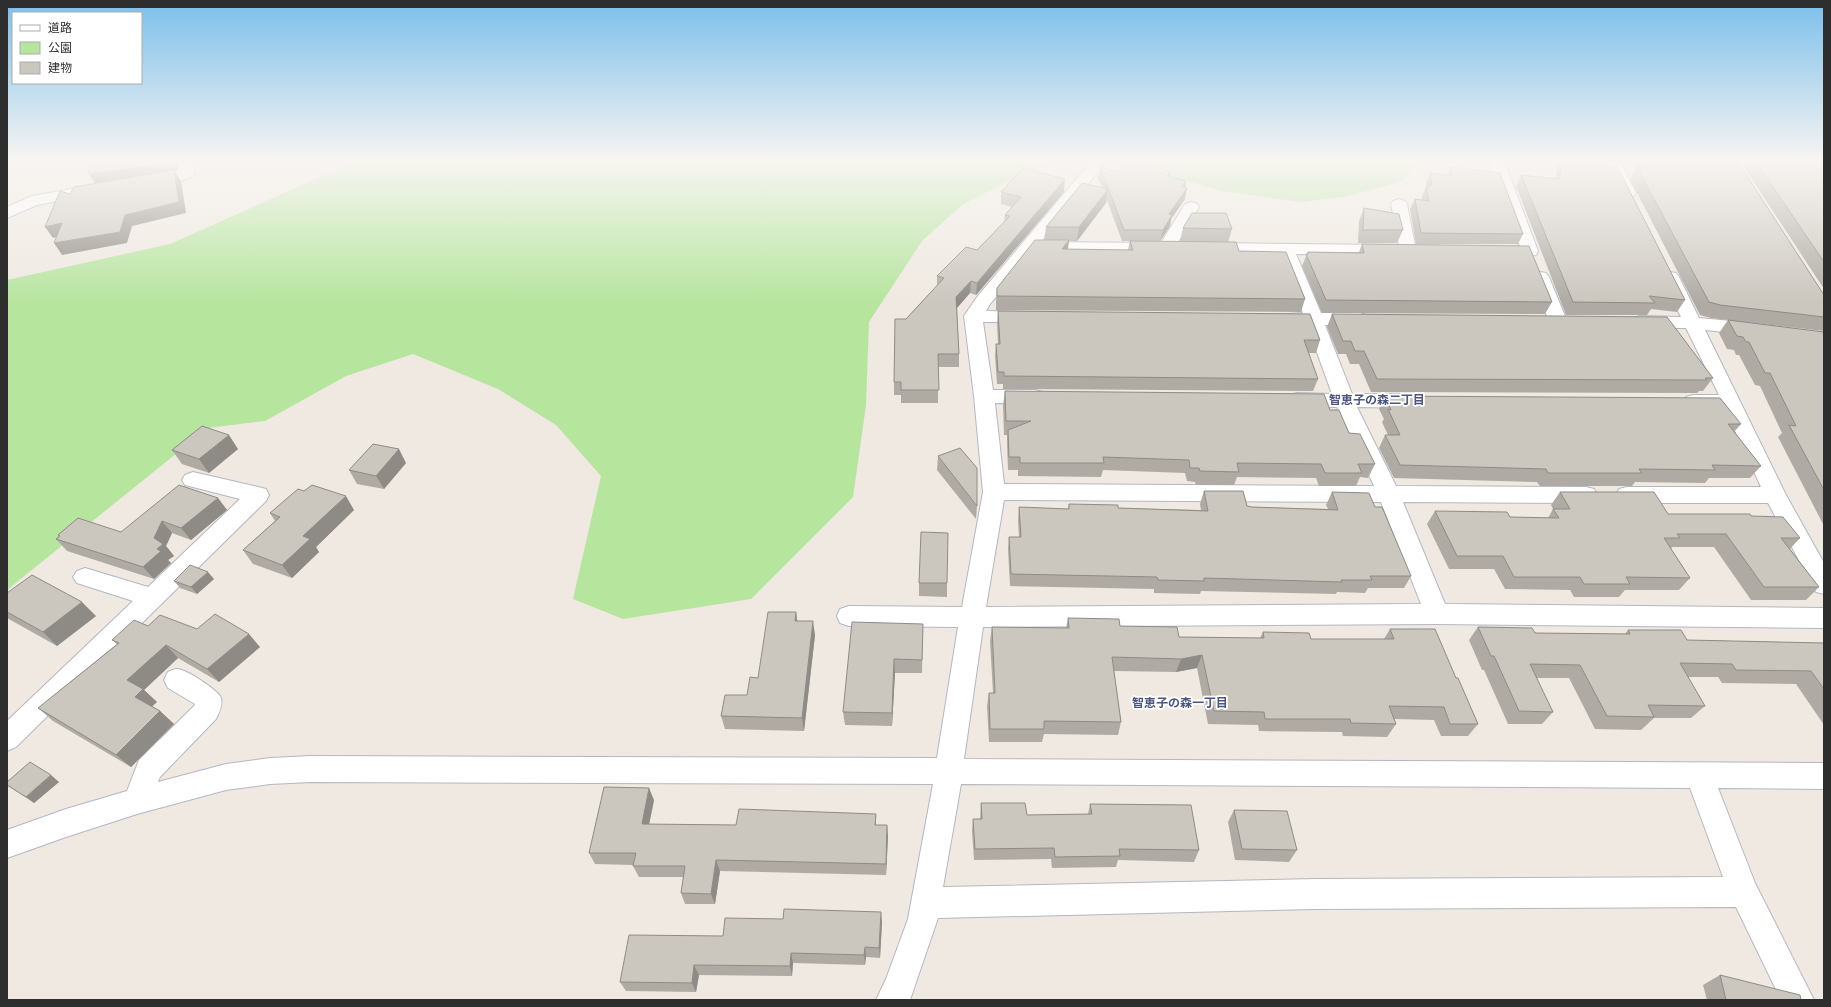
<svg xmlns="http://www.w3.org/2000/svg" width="1831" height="1007" font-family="Poppins,'Noto Sans JP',sans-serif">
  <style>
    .green { fill: #b6e59e }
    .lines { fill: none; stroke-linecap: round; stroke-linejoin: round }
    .minor-casing { stroke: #b4b7c1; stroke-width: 2 }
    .minor { fill: #fff; fill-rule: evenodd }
    .wall { fill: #afaba4; fill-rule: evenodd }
    .shaded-wall { fill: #8e8b86 }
    .building { fill: #cbc7bf; stroke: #8e8b86 }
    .labels { text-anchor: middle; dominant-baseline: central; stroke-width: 3.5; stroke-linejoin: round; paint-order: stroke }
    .neighbourhood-label { font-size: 12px; font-weight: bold; fill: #4d5680; stroke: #fff }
  </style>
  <rect width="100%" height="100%" fill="#efe9e1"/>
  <!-- green -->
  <path class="green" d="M354 162H1061L1028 172 963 204 922 241 869 322 866 405 853 497 751 599 623 619 573 599 601 476 556 425 498 389 413 354 346 376 265 421 208 428 7 590V280L170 244Z
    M1114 162H1420L1402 181 1349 196 1300 202 1221 191 1137 166Z"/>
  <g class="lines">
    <!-- minor casing -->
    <g class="minor-casing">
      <path id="minor" d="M179 162H194C194 166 195 171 193 175 188 181 152 187 144 185L141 182 144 179 179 170Z
        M1098 162 1103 166 1100 169 1041 242 1161 243 1185 204 1191 202 1197 204 1199 207 1172 252 1166 253 1033 252 990 304 986 311 1028 312 1034 313 1037 317 1034 321 1028 322H983L993 390H1035L1042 392 1045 397 1042 402 1035 404 995 403 1004 484 1374 486 1337 407H1297L1290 405 1287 400 1290 395 1297 393 1332 394 1307 325H1282L1276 323 1273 319 1276 315 1303 313 1279 254 1209 253 1203 252 1201 248 1203 244 1209 243 1389 245 1395 246 1397 250 1395 254 1389 255 1296 254 1321 313H1360L1366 315 1369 319 1366 323 1360 325H1325L1352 394H1413L1420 396 1423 401 1420 406 1413 408 1357 407 1396 486 1586 487 1594 489 1597 495 1594 501 1586 503 1403 502 1445 604 1824 608V628L1437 624 983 627 964 759 1824 763V789L1718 788 1755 883 1814 1000H1781L1736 907 1316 909 938 918 910 1000H876L886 979 908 919 933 784 311 782 270 784 226 790 137 814 66 837 7 858V830L66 809 127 791 139 760 194 706 195 704 168 688 164 680 168 672C170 671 174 669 177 669 186 669 218 690 221 698 223 705 219 713 216 719L160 777 158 782 226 764 270 758 311 756 937 758 958 627 849 626 840 623 837 616 840 609 849 606 962 607 983 492 974 396 964 316 977 297 1090 163ZM1004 500 1381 502 1421 604 986 607ZM961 784 1690 788 1723 877 1316 879 943 887Z
        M1492 162H1508L1506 166 1538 251 1536 255 1530 256 1499 255 1497 251 1499 247 1520 246 1490 165Z
        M1605 162H1620L1636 193 1634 196 1628 198 1622 196Z
        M99 184 104 186 107 189 104 192 37 205 7 218V207L32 196Z
        M1399 199 1405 201 1407 204 1416 250 1414 254 1408 255 1402 254 1400 250 1391 204 1393 201Z
        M1540 272 1546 273 1549 277 1567 321 1564 325 1558 327 1552 325 1549 321 1531 277 1534 273Z
        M1670 272 1676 273 1679 277 1699 318 1753 323 1760 325 1762 329 1760 333 1753 335 1705 330 1786 495 1824 563V594L1816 592 1768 503H1627L1619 501 1616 495 1619 489 1627 487H1761L1725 409H1693L1686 407 1683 402 1686 397 1693 395H1719L1686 328H1640L1634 326 1631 322 1634 318 1640 316 1681 317 1661 277 1664 273Z
        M193 472 258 487 266 489 269 495 266 501 16 747 7 751V721L133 601 77 583 73 577 77 571 85 568 148 587 240 499 185 485 182 480 185 475Z"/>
    </g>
    <!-- minor -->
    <use href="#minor" class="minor"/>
  </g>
  <!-- wall -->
  <path class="wall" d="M1558 162H1589V163L1685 300 1677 312 1651 309 1647 315H1566L1516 186 1521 175 1555 179Z
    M1632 162H1738L1824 295V331L1711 318 1700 315 1630 179 1636 169Z
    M1748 162H1824V289L1744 167Z
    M1100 167 1118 172 1170 177 1186 181 1185 187V199L1171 219 1170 226 1160 241H1180L1183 228 1232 229 1228 242 1239 251 1305 299 1301 312 996 310V301L997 288 1044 240 1046 227 1102 188 1098 178ZM1107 200 1122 241H1130L1128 250 1068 249 1069 241H1077L1106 203Z
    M1450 167 1523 234 1518 244H1416L1410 209 1415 199 1422 200V197L1426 187V184L1430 173 1447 175Z
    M1001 192H1064L976 295 970 293 957 308 959 354V367H938V403H901V395H894V382L906 319 937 286V276L977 250 1004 222 1005 215 1012 207 1001 204Z
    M1364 208 1403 230 1397 243H1358L1359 221Z
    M1362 244 1552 302 1545 314 1322 313 1302 266 1308 252H1359Z
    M998 311 1320 340 1316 353H1308L1318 379 1313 391 1003 389V384H997L995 356 996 344H998L997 324Z
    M1332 314 1713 378 1703 391H1699L1697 393 1371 392 1359 364H1350L1346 354H1338L1327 327Z
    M1728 320 1824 332V526L1778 437 1782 433 1760 386 1755 385 1739 355H1736L1734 350 1727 349 1719 333Z
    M1005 391 1330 410 1375 464 1368 478 1360 477 1356 486H1319L1316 478 1237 477 1234 485H1196L1195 482 1187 481 1185 473 1103 470 1101 477 1018 476V470H1008L1007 444V435H1004L1003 405Z
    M1385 396 1741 424 1734 432 1761 466 1750 478H1709L1705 483 1635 482 1632 486H1540L1537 482 1394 478 1379 448 1385 435H1388L1382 422 1384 419 1379 409Z
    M238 449 209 473 182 464 172 450Z
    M938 456 977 506 976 519 937 470Z
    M406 463 384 489 357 484 349 470Z
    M1204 491 1247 506 1252 507 1328 509 1326 505 1332 492 1375 507 1411 576 1404 588H1368L1365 593 1337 592 1336 594 1201 591 1200 594 1154 593V589L1010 586 1008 549 1009 537H1019L1018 520 1019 507 1068 509 1069 504 1118 508 1201 510 1200 504Z
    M1560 492 1668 514 1751 516 1800 538 1790 549 1819 587 1806 600H1751L1714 547H1672L1671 549 1690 578 1679 590H1625L1619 597H1574L1570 590 1505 589 1494 569H1449L1427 524 1435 511 1510 517 1548 518 1553 509 1551 505Z
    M218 498 227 510 191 540 172 533 166 546 174 556 168 560 171 563 154 579 67 551 56 539 59 536 58 535 121 532Z
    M354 510 316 547 319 552 292 578 253 564 243 550 275 521 270 513Z
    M214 579 197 594 180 588 174 581Z
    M919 583H947V597L919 596Z
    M7 593 96 616 57 646 7 618Z
    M796 612 797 621 815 635 804 731 725 729 721 716 747 695 758 678Z
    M1068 618 1120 626 1179 637 1260 638 1263 632 1311 639H1384L1390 629 1456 678 1478 724 1468 736H1441L1434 720 1394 719 1396 724 1387 737 1343 736 1342 732 1259 731 1258 725 1208 724 1197 668 1176 672 1114 671 1121 722 1118 735 1044 734 1042 742H989L987 706 989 693H993L990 641 992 627 1066 628Z
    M923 624 922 673H895L892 726 845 725 843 712Z
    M148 626 197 629 260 647 219 682 178 658 144 690 157 702 152 706 160 711 174 724 131 767 53 721 38 708 117 644 112 640Z
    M1478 627 1535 633 1625 634 1628 630 1687 640 1824 643V725L1796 684 1722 683 1718 677H1688L1705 706 1691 718H1654L1641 730 1595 729 1569 678H1536L1553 712 1542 724H1508L1484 670H1482L1469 640Z
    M59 782 34 803 7 785Z
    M654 800 649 824 736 825 876 814V825H887L888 837 886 875 720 871 715 904H685L681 893 684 877H639L633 866V865L595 864 589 853Z
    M981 803 1027 815 1088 814 1090 804 1199 850 1194 862 1118 860 1116 867 1052 868 1051 859 974 860 972 831 973 819H980Z
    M1234 810 1297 850 1289 862 1235 860 1228 822Z
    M882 922 880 958 866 957 865 965 793 963 792 976 699 975 696 992 626 991 620 982Z
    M1720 975 1801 1000H1707L1703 985Z"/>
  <!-- shaded-wall -->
  <path class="shaded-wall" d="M167 162H176L178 169 169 173 95 183 89 174Z
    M174 170 181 181 186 213 132 226 127 243 62 255 54 243 125 215Z
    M1171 171 1169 183 1167 176Z
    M1065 179 1064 192 976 295 977 283Z
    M1186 181 1184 192 1187 188 1185 199 1171 219 1170 226 1160 241 1163 230 1169 214 1182 186Z
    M1108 189 1106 203 1077 241 1079 227Z
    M62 223 69 234 53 238 45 227Z
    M1069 240 1067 254 1062 249Z
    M971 281 970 293 956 309V297Z
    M229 435 238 449 209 473 199 459Z
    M399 449 406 463 384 489 376 476Z
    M346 496 354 510 316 547 319 552 292 578 282 565 303 536Z
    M218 498 227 510 191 540 181 528Z
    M162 521 172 533 166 546 174 556 168 560 171 563 154 579 143 567 157 549 154 538Z
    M208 572 214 579 197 594 191 587Z
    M82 602 96 616 57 646 43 632Z
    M796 612 798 626 795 621Z
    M813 621 815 635 804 731 802 718Z
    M249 634 260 647 219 682 207 669Z
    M166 645 178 658 144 690 157 702 148 710 135 697 127 680Z
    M1202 655 1197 668 1176 672 1181 659Z
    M894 659 895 673 892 726V713Z
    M160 711 174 724 131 767 116 755Z
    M51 775 59 782 34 803 26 797Z
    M649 788 654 800 647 835 642 824Z
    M876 814V825H875Z
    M887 825 888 837 886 875V864Z
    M716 860 720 871 715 904 711 894Z
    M881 912 882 922 880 958 879 948Z
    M865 947 866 957 865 965 864 955Z
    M791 953 793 963 792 976 790 966Z
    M694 965 699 975 696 992 692 983Z"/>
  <!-- building -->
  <path class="building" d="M89 162H167L163 164 89 174Z
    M1562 162H1589V163L1617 166 1685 300 1649 296 1655 303 1573 302 1521 175 1559 179Z
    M1645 162H1738L1824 295V317L1720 305 1709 302 1637 167 1648 168Z
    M1756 162H1824V262Z
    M1126 163 1138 166 1140 163 1171 171 1167 176 1186 181 1182 186 1187 188 1169 214 1172 215 1163 230H1124L1100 167 1118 172Z
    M1450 167 1500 173 1523 234 1421 233 1415 199 1429 201 1426 187H1429V184L1432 185 1430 173 1452 176Z
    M1023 168 1065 179 977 283 971 281 956 297 959 354H938L939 390H901V382H894L895 319H906L944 278 937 276 966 247 977 250 1010 216 1005 215 1021 197 1001 192Z
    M174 170 179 202 125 215 120 232 54 243 62 223 45 227 60 191 70 194 74 187Z
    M1082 183 1108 189 1079 227H1046Z
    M1364 208 1399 214 1403 230H1363Z
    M1192 213H1226L1232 229 1183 228Z
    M1035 240H1069L1062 249 1133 250 1130 241 1236 242 1239 251 1286 252 1305 299 997 296V288Z
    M1362 244 1529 246 1552 302 1326 300 1306 254H1308V252L1364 253Z
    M998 311 1310 314 1320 340H1304L1318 379 1004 376V372H998L996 344H1000Z
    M1332 314 1667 317 1713 378H1705L1707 380 1377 379 1364 351H1355L1351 341H1343Z
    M1728 320 1824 332V490L1789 425 1796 426 1770 373H1765L1749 342H1746L1743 337 1737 336Z
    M1005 391 1324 394 1330 410H1339L1349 433 1360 434 1375 464H1358L1362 473H1325L1321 464 1237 463 1239 472 1200 471 1199 468H1190L1189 460 1103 457 1104 463H1020V457H1009L1008 430 1031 421H1006Z
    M1385 396 1720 398 1741 424H1728L1761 466 1712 465 1715 470 1639 469 1642 473H1548L1546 469 1400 465 1385 435H1400L1388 409 1391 410Z
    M202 426 229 435 199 459 172 450Z
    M373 444 399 449 376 476 349 470Z
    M960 448 977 468V506L938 456Z
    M179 485 218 498 181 528 162 521 154 538 163 544 157 549 161 551 143 567 56 539 60 536 58 535 78 518 121 532Z
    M312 485 346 496 303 536 310 539 282 565 243 550 280 517 270 513 298 489 304 491Z
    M1204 491H1243L1247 506 1252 507 1338 510 1332 492 1369 493 1375 507H1382L1411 576H1370L1372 580H1341L1342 582 1204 578V581L1158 580 1157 577 1011 574 1009 537H1021L1019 507 1069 509V504L1118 505V508L1208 511Z
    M1560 492H1654L1668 514H1750L1751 516 1783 517 1800 538H1781L1819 587H1764L1726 534H1677L1680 538H1664L1690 578 1626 577 1630 584H1584L1580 577H1514L1503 556H1457L1435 511 1507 512 1510 517 1559 518 1553 509H1570Z
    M921 532 948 533 947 583H919Z
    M190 565 208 572 191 587 174 581Z
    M32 575 82 602 43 632 7 612V593Z
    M768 612H796L795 621H813L802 718 721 716 725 695H747L750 677 758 678Z
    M215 614 249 634 207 669 166 645 127 680 143 689 135 697 160 711 116 755 38 708 119 643 112 640 134 620 148 626 160 615 197 629Z
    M1068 618 1119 619 1120 626 1177 627 1179 637 1264 638 1263 632 1309 633 1311 639H1394L1390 629H1435L1456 678H1458L1478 724H1450L1444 707 1389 706 1396 724 1351 723 1350 719H1265L1264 712 1214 711 1202 655 1181 659 1112 657 1121 722 1044 721V729H990L989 693H995L992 627 1069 628Z
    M852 622 923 624 922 660 894 659 892 713 843 712Z
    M1478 627 1532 628 1535 633 1630 634 1628 630H1681L1687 640 1824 643V689L1811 671 1736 670 1732 664 1680 663 1705 706 1648 705 1654 717 1607 716 1580 665 1530 664 1553 712 1519 711 1494 656H1491Z
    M30 762 51 775 26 797 7 785V782Z
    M604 787 649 788 642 824 736 825 739 809 876 814 875 825H887L886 864 716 860 711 894 681 893 685 866H633L636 853H589Z
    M981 803H1025L1027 815 1092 814 1090 804 1191 805 1199 850 1119 849 1120 856 1055 857 1054 848 975 849 973 819H982Z
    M1234 810 1287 811 1297 850 1242 849Z
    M784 909 881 912 879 948 865 947 864 955 791 953 790 966 694 965 692 983 620 982 629 935 723 936 725 918 783 919Z
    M1720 975 1800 995 1801 1000H1726Z"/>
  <!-- sky -->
  <linearGradient id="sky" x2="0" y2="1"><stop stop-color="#7abfeb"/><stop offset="0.53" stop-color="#f8f5f2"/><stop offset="1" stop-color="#f8f5f2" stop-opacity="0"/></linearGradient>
  <rect width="1831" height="303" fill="url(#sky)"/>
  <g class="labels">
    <!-- neighbourhood labels -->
    <g class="neighbourhood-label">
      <text x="1377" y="399">智恵子の森二丁目</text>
      <text x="1180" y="702">智恵子の森一丁目</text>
    </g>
  </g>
  <!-- border -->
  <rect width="1831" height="1007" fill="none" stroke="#2e2e2e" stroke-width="16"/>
  <!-- legend -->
  <rect x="12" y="12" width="130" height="72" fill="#ffffff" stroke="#ababab"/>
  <rect x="20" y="25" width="20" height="6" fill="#ffffff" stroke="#ababab"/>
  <text x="48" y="32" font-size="12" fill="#2e2e2e">道路</text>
  <rect x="20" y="42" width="20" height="12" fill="#b6e59e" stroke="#ababab"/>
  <text x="48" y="52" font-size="12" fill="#2e2e2e">公園</text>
  <rect x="20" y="62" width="20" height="12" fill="#cbc7bf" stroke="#ababab"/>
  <text x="48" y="72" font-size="12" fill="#2e2e2e">建物</text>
</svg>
